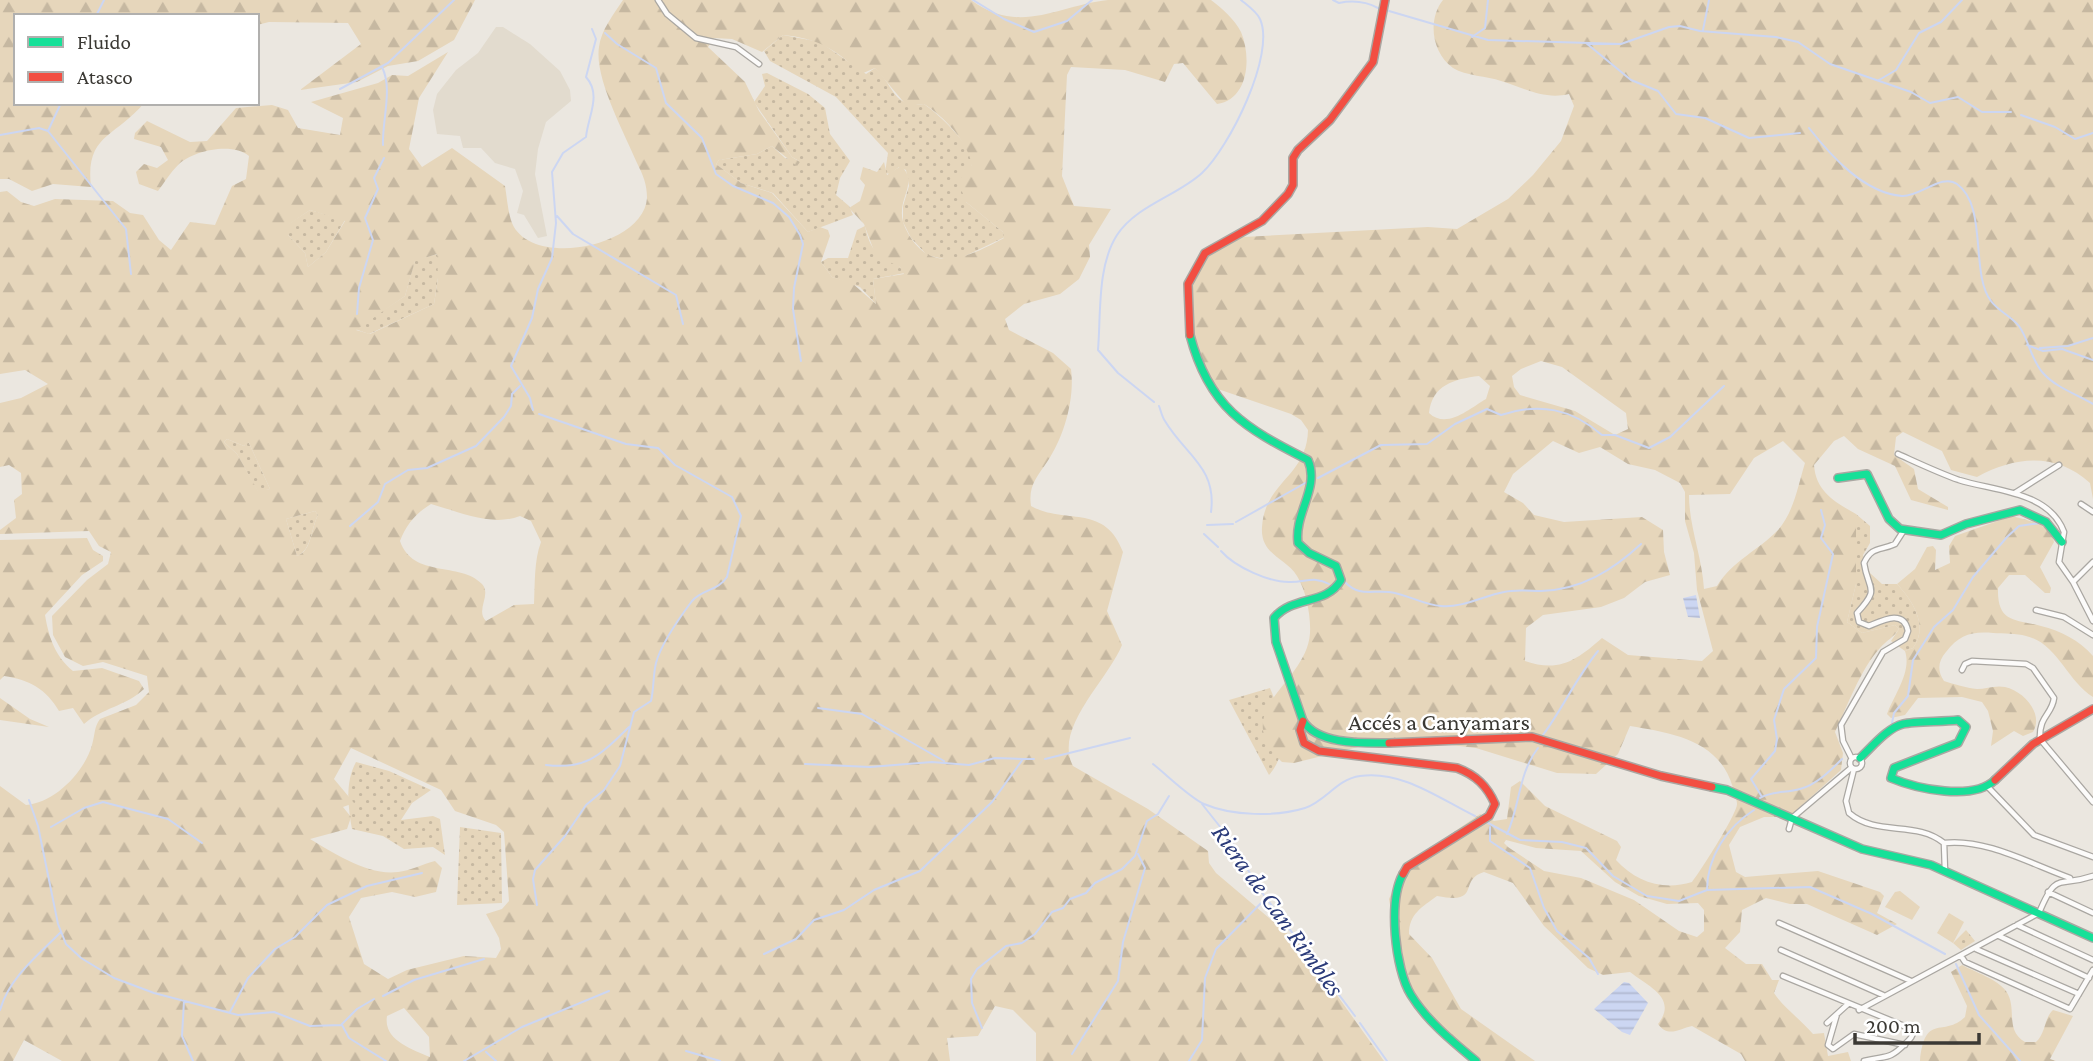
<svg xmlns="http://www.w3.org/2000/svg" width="2093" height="1061" font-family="'Crimson Pro',serif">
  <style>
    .built { fill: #e2dbce }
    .green { fill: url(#green-dots) }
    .forest { fill: url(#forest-firs); fill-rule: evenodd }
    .pitch { fill: #e6d6bb }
    .water { fill: url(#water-rules) }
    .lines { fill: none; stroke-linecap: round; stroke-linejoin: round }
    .stream { stroke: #ccd6f2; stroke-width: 2 }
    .street-casing { stroke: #aaa7a2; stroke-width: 7 }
    .fast-casing { stroke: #aaa7a2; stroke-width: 10 }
    .jam-casing { stroke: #aaa7a2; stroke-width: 10 }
    .street { stroke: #fcfbfa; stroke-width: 4.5 }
    .fast { stroke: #16e098; stroke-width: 7 }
    .jam { stroke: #f24e42; stroke-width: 7 }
    .labels { text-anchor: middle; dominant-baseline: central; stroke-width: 5; stroke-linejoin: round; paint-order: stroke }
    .street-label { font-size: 24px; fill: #3b3934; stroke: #fff }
    .water-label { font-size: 26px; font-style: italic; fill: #2a3a79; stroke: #fff }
  </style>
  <defs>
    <pattern id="green-dots" width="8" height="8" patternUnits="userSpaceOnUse" patternTransform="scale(1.75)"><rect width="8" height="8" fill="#e6d6bb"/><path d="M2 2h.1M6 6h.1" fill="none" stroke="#c6b8a1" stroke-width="1.8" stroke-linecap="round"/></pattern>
    <pattern id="forest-firs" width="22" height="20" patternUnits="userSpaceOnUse" patternTransform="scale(1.75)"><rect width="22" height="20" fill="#e6d6bb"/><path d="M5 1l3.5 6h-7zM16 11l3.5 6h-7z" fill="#c6b8a1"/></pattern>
    <pattern id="water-rules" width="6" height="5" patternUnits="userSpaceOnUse" patternTransform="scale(1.75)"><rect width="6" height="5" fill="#ccd6f2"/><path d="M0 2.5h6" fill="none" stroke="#b0b8d0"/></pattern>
  </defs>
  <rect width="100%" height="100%" fill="#ebe7e0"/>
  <!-- built -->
  <path class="built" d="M496 27H503L530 44 560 71 570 90 571 101 546 122 538 149 535 174 547 236 538 238 524 215 517 213 523 191 515 169 495 163 481 148H463L460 136 437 134 433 110 437 94 456 70 478 53Z"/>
  <!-- green -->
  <path class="green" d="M783 35 820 42 866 74 875 68C894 85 893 109 924 104 937 113 974 146 972 164 971 176 967 189 966 202L1003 232 1005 237 959 259 948 260 927 255 911 238 903 222V206L909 186 906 170 899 167 890 174 885 173 888 153 836 97 770 61 764 51Z
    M767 73 808 94 825 108 830 134 850 161 840 178 836 195 849 206 853 215 808 232 773 193 741 183 716 164 719 160 757 154 772 146 785 158 799 161 792 157 754 102 765 86 762 74Z
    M310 210 345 220 326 252 308 267 305 253 288 235 287 225Z
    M865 226C873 266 891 252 905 273L873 279 876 304 860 287 832 277 821 262 828 258H848L857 230Z
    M438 254V278L434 304 369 334 355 329 405 296 415 260Z
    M227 439 244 446 247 441 249 443 270 489 258 492 237 454 224 442Z
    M315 511 318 515C311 528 312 550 297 556L286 519Z
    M1856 514 1870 526V543L1863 555 1870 573 1882 584H1897C1913 601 1929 626 1913 648L1905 651 1891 641 1899 629 1895 625 1862 633 1847 622 1856 584Z
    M1270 688C1282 716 1291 750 1269 775L1229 700Z
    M356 762 389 771 431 790 412 803 401 820 433 816 440 819 445 855 433 847 404 849 383 836 352 829C348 807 345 782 356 762Z
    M460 827 501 833 502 903 457 905Z
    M1966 930 1975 941 1961 950 1953 943Z"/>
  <!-- forest -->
  <path class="forest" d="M0 0H475L454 40 418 61 388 66 357 82 300 90 361 44 348 23 269 22 257 25V16H16V103H144C115 138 85 134 91 187L53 184 32 191 9 179H0Z
    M623 0H971C1020 36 1059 5 1108 0 1141 0 1177 0 1211 0 1222 8 1235 20 1241 32 1252 58 1248 100 1217 104L1183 63 1174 64 1165 82 1125 70 1071 67 1067 75 1062 176 1074 206 1111 209 1089 245 1090 257 1079 279 1060 294 1024 304 1005 319 1009 330 1053 353 1071 369C1075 399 1064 437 1047 462 1037 477 1028 486 1031 506 1065 525 1105 503 1123 552L1107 611 1122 645C1108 680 1053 728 1073 766L1148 809 1208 851 1209 863 1216 873 1301 945 1384 1061H1036V1033L1013 1010 995 1006 978 1036 947 1038 950 1061H62L24 1040 13 1061H0V786L26 805C54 803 84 773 92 745 95 735 94 727 100 719L136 705 149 692 147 676 103 662 83 666 65 657 53 635 52 616 87 580 108 564 111 552 99 546 89 531 0 534V530L16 518 14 500 22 494 21 473 9 465 0 467V403L21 398 48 384 25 370 0 374V192L7 191 21 202 34 206 55 199 113 201 130 213 143 215 159 240 171 250 190 222 215 225 232 186 246 179 249 156C233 142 193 150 178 165 170 173 164 183 158 191L139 184 136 172 144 164 157 168 168 160 161 147 134 139 135 133 147 121 190 142 207 141 236 108 272 105 288 110 298 128 340 135 343 118 311 102 378 83 392 75 408 76 448 52 419 98 409 149 422 167 452 148 505 186C507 198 508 213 512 223 531 269 644 247 647 198 647 184 643 175 637 163 625 134 594 78 599 47 601 30 614 14 623 0ZM783 35C817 38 838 50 861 74L875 68 907 106 924 104C944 117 967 140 972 165L958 181 966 202 1003 232 1004 238C975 253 938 275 913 241 907 232 901 222 902 211 902 195 917 180 901 166L887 175 884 162 877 172 863 167 860 179 865 185 860 201 849 208 864 224 874 251 883 259 900 267 904 274 873 279 876 304 852 283 832 277 821 262 830 236 828 230 820 227 808 232 772 193 741 183 716 164 719 160 757 154 772 146 797 166 800 162 792 157 759 111 745 82 708 47 714 38 732 39 762 52ZM310 210 345 221 326 252 308 267 305 253 288 235V225ZM437 254 438 278 434 304 370 334 356 330 405 296 415 261ZM227 439 244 446 247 442 249 443 270 489 258 491 237 454 224 442ZM431 504C460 512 491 527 520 516L531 521 541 542C534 560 535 584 534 604L514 605 486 621C475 610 492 595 482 584 460 561 413 579 400 541 406 525 416 513 431 504ZM315 511 318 515C311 528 312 551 297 556L286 519ZM351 748 441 790 455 811 496 825 504 832 509 901 502 909 486 914 499 938 501 949 496 958 464 956 407 970 388 979 364 964 349 917 361 898 392 892 415 897 436 892 442 868 435 861C423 864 410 871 398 872 368 876 334 853 310 839L347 829 351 817 343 807 354 803 334 779ZM404 1008 429 1037 430 1057C412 1049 383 1040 387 1016Z
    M1443 0H2093V499L2090 483C2056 452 2015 456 1977 477L1951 470 1942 451 1903 432 1896 437 1894 455 1914 469 1918 489 1948 507V510L1911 500 1895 466 1858 449 1844 436 1834 441 1814 465C1816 492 1835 502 1856 514V584L1847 622 1862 633 1895 625 1899 629C1893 638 1887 640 1880 648 1860 670 1848 705 1835 732L1843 753 1841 770 1789 817H1764L1740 827 1729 845 1736 872 1745 877 1818 871 1880 892 1884 896 1877 913 1897 924 1877 935 1807 904H1790L1766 898 1742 910 1740 932 1725 948 1746 964H1762L1772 980H1779L1774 993C1783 1007 1800 1019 1813 1034L1824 1033 1828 1056 1848 1052 1851 1061H1745L1741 1054 1692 1026C1679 1029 1668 1038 1658 1024 1678 998 1649 987 1630 972L1603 975 1588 968 1544 926 1513 883 1484 872C1457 880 1483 905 1437 896 1422 907 1409 914 1409 934L1432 958 1461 1009 1535 1061H1474L1436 1028 1405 993 1389 899 1400 873 1413 860 1480 814 1494 821 1507 819 1511 787 1520 781 1545 806 1617 841 1621 847 1616 860C1636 882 1663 891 1692 882 1700 872 1737 814 1737 804 1737 799 1734 792 1733 788 1720 740 1672 733 1630 726L1618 754 1596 774 1557 773 1476 748 1427 742 1366 745 1294 763 1282 762C1227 709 1307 684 1310 633 1311 616 1306 590 1297 576 1285 557 1260 555 1262 527 1265 481 1307 477 1308 430L1301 420 1291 414 1209 386 1196 365 1188 316V279L1200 257 1231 239 1243 237 1428 227 1457 229 1508 199 1533 175 1561 141 1574 106 1569 94C1544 100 1524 88 1501 81 1487 76 1466 76 1453 68 1432 53 1427 20 1443 0ZM1541 361 1562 367 1626 413 1628 429 1615 435 1575 411 1520 395 1514 387 1512 376 1521 369ZM1479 376 1490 386 1486 399C1470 408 1447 430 1429 413 1432 385 1454 379 1479 376ZM1553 441 1579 453 1600 447 1628 464 1655 470 1680 483 1685 492V521L1694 553 1697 590 1713 651 1702 661 1628 655 1602 638C1577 660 1559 673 1525 661L1526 628 1543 615 1601 607 1624 598 1645 582 1670 575 1664 552 1663 530 1642 517 1564 522 1534 515 1523 503 1504 492 1513 474ZM1783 441 1805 463C1798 485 1794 512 1778 530 1758 551 1733 560 1717 586L1704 589C1702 556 1689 527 1689 495L1730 494 1754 458ZM1506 840 1536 848 1581 851 1615 882 1639 896 1667 904 1698 903 1704 910V931L1697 937 1679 931 1634 900 1581 878 1544 871 1508 847 1504 843Z
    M2012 516 2038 523 2051 532 2054 542 2040 567 2051 588 2050 593H2045L2025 575H2009L1998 588C1997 623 2015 619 2041 626 2061 631 2079 640 2093 656V697C2067 681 2057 643 2026 636 2016 633 2004 634 1993 633 1972 631 1959 635 1946 652 1938 661 1937 671 1944 681 1954 684 1966 688 1977 689 1986 689 1995 685 2005 687 2024 691 2044 714 2033 732L2023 736 2014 731 1991 746 1993 731 1988 711 1982 702 1962 697 1918 698 1905 715 1891 718 1887 714C1894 695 1912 672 1905 651L1913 648C1929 626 1913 601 1897 584L1915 569 1927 547 1933 546 1936 550 1935 570 1950 563 1949 546 1955 536Z
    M87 538 93 550 103 556V561L82 575 45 615C49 638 55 656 73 671L102 668 139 681 144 689C126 706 102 708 84 724L73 708 59 711C46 689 30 680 4 676L0 680V540Z
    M0 698 30 719 49 727 0 720Z
    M1962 965C1975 972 1997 979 2006 991 2018 1008 2004 1030 2025 1042H2036C2046 1033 2044 1018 2053 1010L2073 1016 2050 1059 2056 1061H1920C1925 1012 1943 1038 1965 1017L1967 1006 1951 972Z"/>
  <!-- pitch -->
  <path class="pitch" d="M1900 891 1920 907 1912 920 1885 907 1895 892Z
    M1949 913 1964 922 1953 943 1937 933Z"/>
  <!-- water -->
  <path class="water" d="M1696 595 1700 618 1688 617 1683 598Z
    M1624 982 1629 983 1648 1003 1630 1035 1622 1032 1594 1009Z"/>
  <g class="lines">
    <!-- stream -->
    <path class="stream" d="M973 0 1004 19 1034 32 1067 21 1092 0
      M1333 0 1339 3C1353 0 1365 1 1378 8
      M1389 11 1488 40 1621 44 1669 27 1680 26 1700 31 1776 37 1798 42 1830 64 1911 92 1930 103 1958 97 1982 112H2011
      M96 16 104 0
      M1703 30 1709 0
      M605 33 617 44 656 68 666 103 702 138 716 174 733 186 773 203 789 217 800 235 803 244 794 288 793 309 801 361
      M1472 37 1485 28 1488 0
      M1586 43 1631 80 1658 91 1676 114 1705 118 1749 138 1800 133
      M382 67C393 89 382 120 383 145
      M1879 80 1896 70 1919 33 1941 22 1962 0
      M340 89 388 63 454 0
      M2021 115 2055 127 2075 139 2093 133
      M1809 128C1831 156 1864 193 1902 196 1920 197 1942 173 1957 184 1988 206 1970 274 1991 301 1998 311 2011 316 2019 326 2029 340 2031 360 2043 373 2055 387 2078 395 2093 404
      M48 131 61 103
      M0 135 39 128 48 131 126 229 131 274
      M557 216 573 234 676 295 683 324
      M357 314 359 288 373 240 365 218 378 189 374 178 384 158
      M2027 345 2043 351 2062 349 2093 360
      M2040 348 2068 346 2093 338
      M1154 402 1118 373 1098 350C1101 314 1097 266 1117 235 1137 205 1177 196 1202 173 1229 148 1276 54 1260 19 1257 12 1247 5 1241 0
      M1159 406C1161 411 1162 417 1165 421 1185 455 1217 467 1211 512
      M533 410 530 398 511 366 532 318 538 289 552 258 556 223 552 172 563 153 586 137C588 116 602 95 586 77L596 39 592 29
      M1318 478 1381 445 1427 444 1455 424 1487 409 1501 415C1540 402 1572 409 1602 435H1615L1649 448 1670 437 1724 386
      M1236 522 1307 482
      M1207 525 1233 524
      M350 526 378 502 385 484 408 470 427 468 476 446 504 417 511 406 512 394 520 386
      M1204 534 1218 547
      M1221 551C1235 567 1270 583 1291 582 1306 582 1315 576 1329 584
      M1345 582C1359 597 1371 590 1389 592 1407 594 1423 605 1441 606 1462 608 1483 596 1504 592 1516 589 1529 591 1541 591 1581 590 1613 570 1641 544
      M818 708 862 714 944 761
      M1892 723 1894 713 1908 696 1913 660 1934 627 1953 610 1973 577 2007 537 2019 526 2040 523
      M1543 735C1563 708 1576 678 1598 651
      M1045 759 1130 738
      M805 764 870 767 932 762 969 765 995 758 1023 759
      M1153 764C1167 775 1189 797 1204 804 1232 816 1276 817 1305 808 1326 801 1337 779 1360 776 1402 770 1440 799 1475 816
      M546 765C587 770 600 755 629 727
      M1762 797 1751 779 1775 751 1777 739 1774 720 1784 689 1816 658 1817 627 1833 554 1821 538 1825 525 1821 510
      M1760 798C1772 791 1786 793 1800 789 1816 785 1830 771 1842 759
      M29 800 38 826 58 924 66 944 81 958 114 978 154 993 238 1015 274 1012 310 1026 342 1025 349 1038 386 1061
      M1202 804 1229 838 1260 890 1355 1016
      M1488 823 1520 840 1562 842 1586 848 1613 876 1647 896 1679 901 1707 890 1810 887 1872 914 1945 954
      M51 827 84 808 103 802 168 819 202 843
      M1490 827V841L1530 868 1544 908 1557 931 1589 958 1598 974
      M1507 834C1520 806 1518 774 1538 748
      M1707 890C1707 857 1727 827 1754 810
      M537 905 533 879 535 870 565 836 586 805 604 790 620 766 634 712 651 701C654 688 653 675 656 663 661 644 680 617 692 601 702 589 718 591 727 577L741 516 732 497 675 465 658 448 626 444 539 414
      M764 954 796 939 814 920 844 910 874 890 920 871 992 802 1023 759H1034
      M1956 964 1979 1015 2020 1061
      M383 996 414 980 484 959
      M184 1001 182 1036 193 1061
      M0 1010C9 978 38 955 61 932
      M230 1012 248 978 275 949 295 937 327 905 367 886 422 873
      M1360 1023 1387 1061
      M342 1024 357 1009 374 999
      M982 1028 972 1003 971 979 977 969 1006 946 1022 943 1035 934 1052 912 1063 908 1070 899 1086 893 1095 883 1122 869 1135 856 1147 821 1158 814 1169 796
      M686 1051 720 1061
      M486 1052 496 1061
      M1072 1054 1118 981 1123 942 1145 868 1138 854
      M464 1061 522 1027 609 991
      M1189 1061 1202 1040 1205 978 1216 949 1265 899"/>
    <!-- street casing -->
    <g class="street-casing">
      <path id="street" d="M658 0 667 14 696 38 736 47 759 64
        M1898 454C1918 463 1939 473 1959 480 1994 491 2049 491 2064 532L2059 562 2073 582
        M2015 493 2059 465
        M2081 504 2093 512
        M2093 562 2073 582 2093 621
        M2036 610 2064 617 2093 635
        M1962 670 1965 664 1972 661 2026 664 2033 668 2054 698C2052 715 2039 715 2040 739L2093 802
        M1850 763a6 6 0 1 1 12 0a6 6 0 1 1-12 0Z
        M1851 757 1843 741 1841 725 1883 652 1905 639 1908 631C1904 609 1883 620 1869 626L1859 622 1857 613C1881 587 1868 591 1864 563 1872 546 1880 551 1895 544L1904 530
        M1854 769 1846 801 1849 813C1877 837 1916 820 1944 843L1945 871
        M1988 787 2034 835 2093 857
        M1789 829 1792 818 1851 768
        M1944 843C1985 838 2031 864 2070 878
        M2048 892 2093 913
        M1779 923 1911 981
        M2017 925 2093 960
        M1999 936 2089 978
        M1976 949 2079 994
        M1781 950 1883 995
        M1961 956 1965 962 2070 1009 2093 970
        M1783 976 1914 1030C1912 1038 1910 1039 1905 1044 1888 1061 1886 1055 1864 1061
        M1859 1010 2039 913C2057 870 2058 888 2093 876
        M1837 1014 1828 1045 1833 1049 1854 1034 1905 1045
        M1827 1023 1848 1004"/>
    </g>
    <!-- fast casing -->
    <g class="fast-casing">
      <path id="fast" d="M1190 335C1209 408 1245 428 1308 460 1320 488 1294 513 1298 543L1309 553 1336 566 1341 580C1326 606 1293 595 1274 618L1276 642 1303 721C1318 745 1363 743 1389 743
        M1838 478 1867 474 1889 519 1900 529 1941 535 1966 524 2020 510 2046 522 2062 542
        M1860 758C1872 747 1887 728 1903 724 1915 721 1942 722 1958 720L1966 727 1958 743 1894 768 1891 778C1917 789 1973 801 1995 780
        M1712 787 1727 790 1862 849 1931 865 2093 938
        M1403 874C1388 901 1395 969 1411 995 1427 1021 1453 1042 1476 1061"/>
    </g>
    <!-- jam casing -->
    <g class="jam-casing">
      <path id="jam" d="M1190 335 1188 284 1205 253 1262 221 1288 194 1293 185V158L1298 150 1330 120 1373 62 1385 0
        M1303 721 1300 730 1304 743 1319 751 1457 768C1476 775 1487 786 1495 804L1489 816 1407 867 1403 874
        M1389 743 1532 737 1661 776 1712 787
        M1995 780 2033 744 2093 709"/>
    </g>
    <!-- street -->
    <use href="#street" class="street"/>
    <!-- fast -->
    <use href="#fast" class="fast"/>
    <!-- jam -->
    <use href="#jam" class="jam"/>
  </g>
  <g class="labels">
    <!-- street labels -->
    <g class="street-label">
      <text x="1439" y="721">Accés a Canyamars</text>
    </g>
    <!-- water labels -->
    <g class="water-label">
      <text transform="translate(1278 910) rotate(54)">Riera de Can Rimbles</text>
    </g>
  </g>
  <!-- legend -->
  <rect x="14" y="14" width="245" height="91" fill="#ffffff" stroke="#b1b0ae" stroke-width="2"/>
  <rect x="28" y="37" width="35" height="10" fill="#16e098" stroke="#b1b0ae" stroke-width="2"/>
  <text x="77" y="49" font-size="21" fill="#3b3934">Fluido</text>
  <rect x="28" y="72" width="35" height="10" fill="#f24e42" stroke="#b1b0ae" stroke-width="2"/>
  <text x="77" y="84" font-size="21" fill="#3b3934">Atasco</text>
  <!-- scale -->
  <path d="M1855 1033v10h124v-10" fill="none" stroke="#3b3934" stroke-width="3.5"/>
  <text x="1866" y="1033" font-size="21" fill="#3b3934" stroke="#ffffff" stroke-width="5" paint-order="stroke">200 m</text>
</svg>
